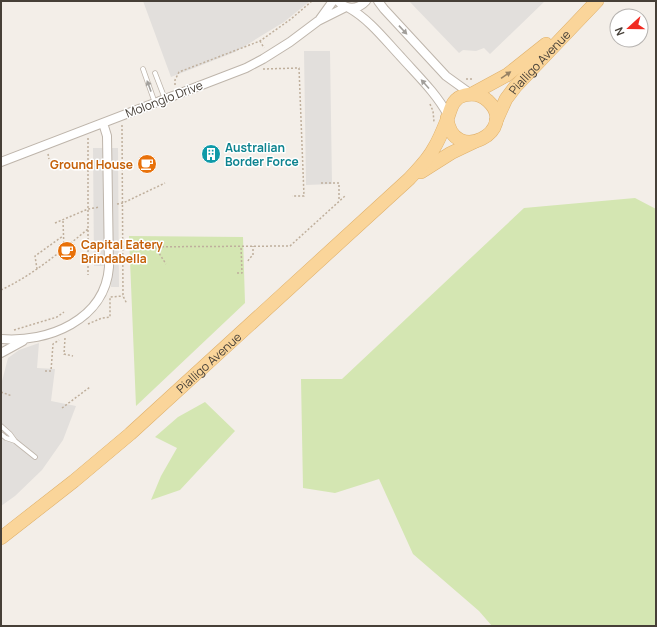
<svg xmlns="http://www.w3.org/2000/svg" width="657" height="627" font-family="Manrope,sans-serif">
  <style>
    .green { fill: #d4e6b2 }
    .parking { fill: #e2dfdc }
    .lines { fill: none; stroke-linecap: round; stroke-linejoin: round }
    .service-casing { stroke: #beb5ab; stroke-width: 5.5 }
    .minor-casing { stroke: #beb5ab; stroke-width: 10 }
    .primary-casing { stroke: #dfb06a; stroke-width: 14 }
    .path { stroke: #bfaf9c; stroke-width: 1.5; stroke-dasharray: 2 2; stroke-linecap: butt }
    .service { stroke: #fff; stroke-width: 4 }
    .minor { stroke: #fff; stroke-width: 8 }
    .primary { stroke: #fad59a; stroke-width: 13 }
    .oneway { fill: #a29f9b }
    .oneway2 { fill: #978264 }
    .labels { text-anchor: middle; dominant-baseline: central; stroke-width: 3; stroke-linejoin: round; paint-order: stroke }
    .street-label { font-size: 12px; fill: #463f37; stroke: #fff }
    .culture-label { font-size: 12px; font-weight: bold; fill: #0d838f; stroke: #fff; text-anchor: start }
    .food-label { font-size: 12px; font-weight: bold; fill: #c56008; stroke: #fff; text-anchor: end }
  </style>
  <rect width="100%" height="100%" fill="#f3eee8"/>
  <!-- green -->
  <path class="green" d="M635 198 656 209V626H492L479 611 413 554 379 479 335 493 303 488 301 379H342L524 208Z
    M129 236 243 237 245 303 136 406Z
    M205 402 235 431 180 490 151 500 161 476 177 448 155 437 178 417Z"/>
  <!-- parking -->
  <path class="parking" d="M143 1H310L284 22 235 52 171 77Z
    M409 1H545L490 54 484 48 476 51 463 50 459 53Z
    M304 51H330L332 184 306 185Z
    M93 148H118L119 287H111L110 266H94Z
    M39 343 37 368 55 369 51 401 76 406 63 440 42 470 15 496 1 506V385L8 358 19 350Z"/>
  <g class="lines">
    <!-- service casing -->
    <g class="service-casing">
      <path id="service" d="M143 69 155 103
        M155 73 165 99
        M1 426 10 434 15 441
        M1 434 6 438 15 441 35 457"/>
    </g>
    <!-- minor casing -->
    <g class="minor-casing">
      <path id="minor" d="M338 1C346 10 358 10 366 1
        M378 1 384 9 446 76 471 94
        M349 8C370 20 385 40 401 57 418 76 436 93 448 115
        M320 19 333 1
        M1 162 246 68 263 59 290 42 318 21 346 7
        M1 339C48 343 105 320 109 267L107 136 103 123
        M1 353 23 341"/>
    </g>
    <!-- primary casing -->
    <g class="primary-casing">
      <g id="primary">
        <path d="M472 94 507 75 546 44"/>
        <path id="s1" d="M496 121 506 99 515 87 597 1"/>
        <path d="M421 172 451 153 474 142"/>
        <path id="s2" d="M1 538 74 481 130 434 409 179C418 169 428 160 434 148 439 140 443 130 447 120 451 109 452 98 465 95 473 93 482 95 488 101 520 130 453 167 447 118"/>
      </g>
    </g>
    <!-- path -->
    <path class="path" d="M260 41 264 48
      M263 69 299 68 304 196H292
      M466 79H474
      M175 85V80L179 72 260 41 291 19 312 1
      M430 104 433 111 434 122
      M122 125 123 296 127 304
      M88 138V275
      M48 154 49 159
      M321 183H339V201
      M117 204 123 203 165 183
      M63 221 64 249
      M55 223 88 209 100 207
      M118 247 290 246 345 196
      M155 247 166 264
      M88 248 100 247
      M248 261 249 259 253 255V246
      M37 269 35 256 63 236
      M237 273H242L241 246
      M1 290C33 275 60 252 88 229
      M88 324 102 318 110 317V297L123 296
      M14 330 57 317 64 312
      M65 338 64 354 73 356
      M45 371H51L53 344 59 340
      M1 392 12 396
      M62 408 90 387"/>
    <!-- service -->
    <use href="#service" class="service"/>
    <!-- minor -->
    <use href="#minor" class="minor"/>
    <!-- primary -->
    <use href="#primary" class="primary"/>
  </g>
  <!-- one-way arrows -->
  <defs><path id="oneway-solid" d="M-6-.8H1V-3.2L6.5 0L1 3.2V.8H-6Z"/></defs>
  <g class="oneway">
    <use href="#oneway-solid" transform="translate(403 30) rotate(47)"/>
    <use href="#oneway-solid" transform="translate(425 84) rotate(-132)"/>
    <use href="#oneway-solid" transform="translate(149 86) rotate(-110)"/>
  </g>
  <use class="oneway2" href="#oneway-solid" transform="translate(506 75) rotate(-34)"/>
  <!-- icons -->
  <defs>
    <g id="building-disc" transform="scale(1)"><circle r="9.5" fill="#0f9aa8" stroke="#fff"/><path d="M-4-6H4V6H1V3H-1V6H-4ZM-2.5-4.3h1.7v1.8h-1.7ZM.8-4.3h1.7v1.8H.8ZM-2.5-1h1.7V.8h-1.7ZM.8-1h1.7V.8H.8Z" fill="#fff"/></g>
    <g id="cafe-disc" transform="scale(1)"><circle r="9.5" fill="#e8710a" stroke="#fff"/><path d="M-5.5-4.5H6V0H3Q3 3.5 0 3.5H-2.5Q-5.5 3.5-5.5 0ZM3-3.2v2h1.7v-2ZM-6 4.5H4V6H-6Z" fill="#fff"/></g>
  </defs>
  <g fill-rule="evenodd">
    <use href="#building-disc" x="211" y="154"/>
    <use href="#cafe-disc" x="147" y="164"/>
    <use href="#cafe-disc" x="67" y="251"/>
  </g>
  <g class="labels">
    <!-- street labels -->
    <g class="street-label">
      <text stroke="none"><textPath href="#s1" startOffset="74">Pialligo Avenue</textPath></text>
      <text transform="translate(164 99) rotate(-21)">Molonglo Drive</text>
      <text stroke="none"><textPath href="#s2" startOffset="272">Pialligo Avenue</textPath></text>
    </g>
    <!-- culture labels -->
    <g class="culture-label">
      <text x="225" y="147">Australian<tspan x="225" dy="14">Border Force</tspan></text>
    </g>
    <!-- food labels -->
    <g class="food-label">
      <text x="133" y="164">Ground House</text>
      <text x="81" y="244" text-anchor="start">Capital Eatery<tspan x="81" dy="14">Brindabella</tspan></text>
    </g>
  </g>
  <!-- border -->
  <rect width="657" height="627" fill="none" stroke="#463f37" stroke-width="4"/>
  <!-- north arrow -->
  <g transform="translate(629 28) rotate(249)"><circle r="19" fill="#ffffff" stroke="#b5b2af"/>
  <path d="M0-3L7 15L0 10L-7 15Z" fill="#f12b21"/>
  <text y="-6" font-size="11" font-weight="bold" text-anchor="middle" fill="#463f37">N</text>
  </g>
</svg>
